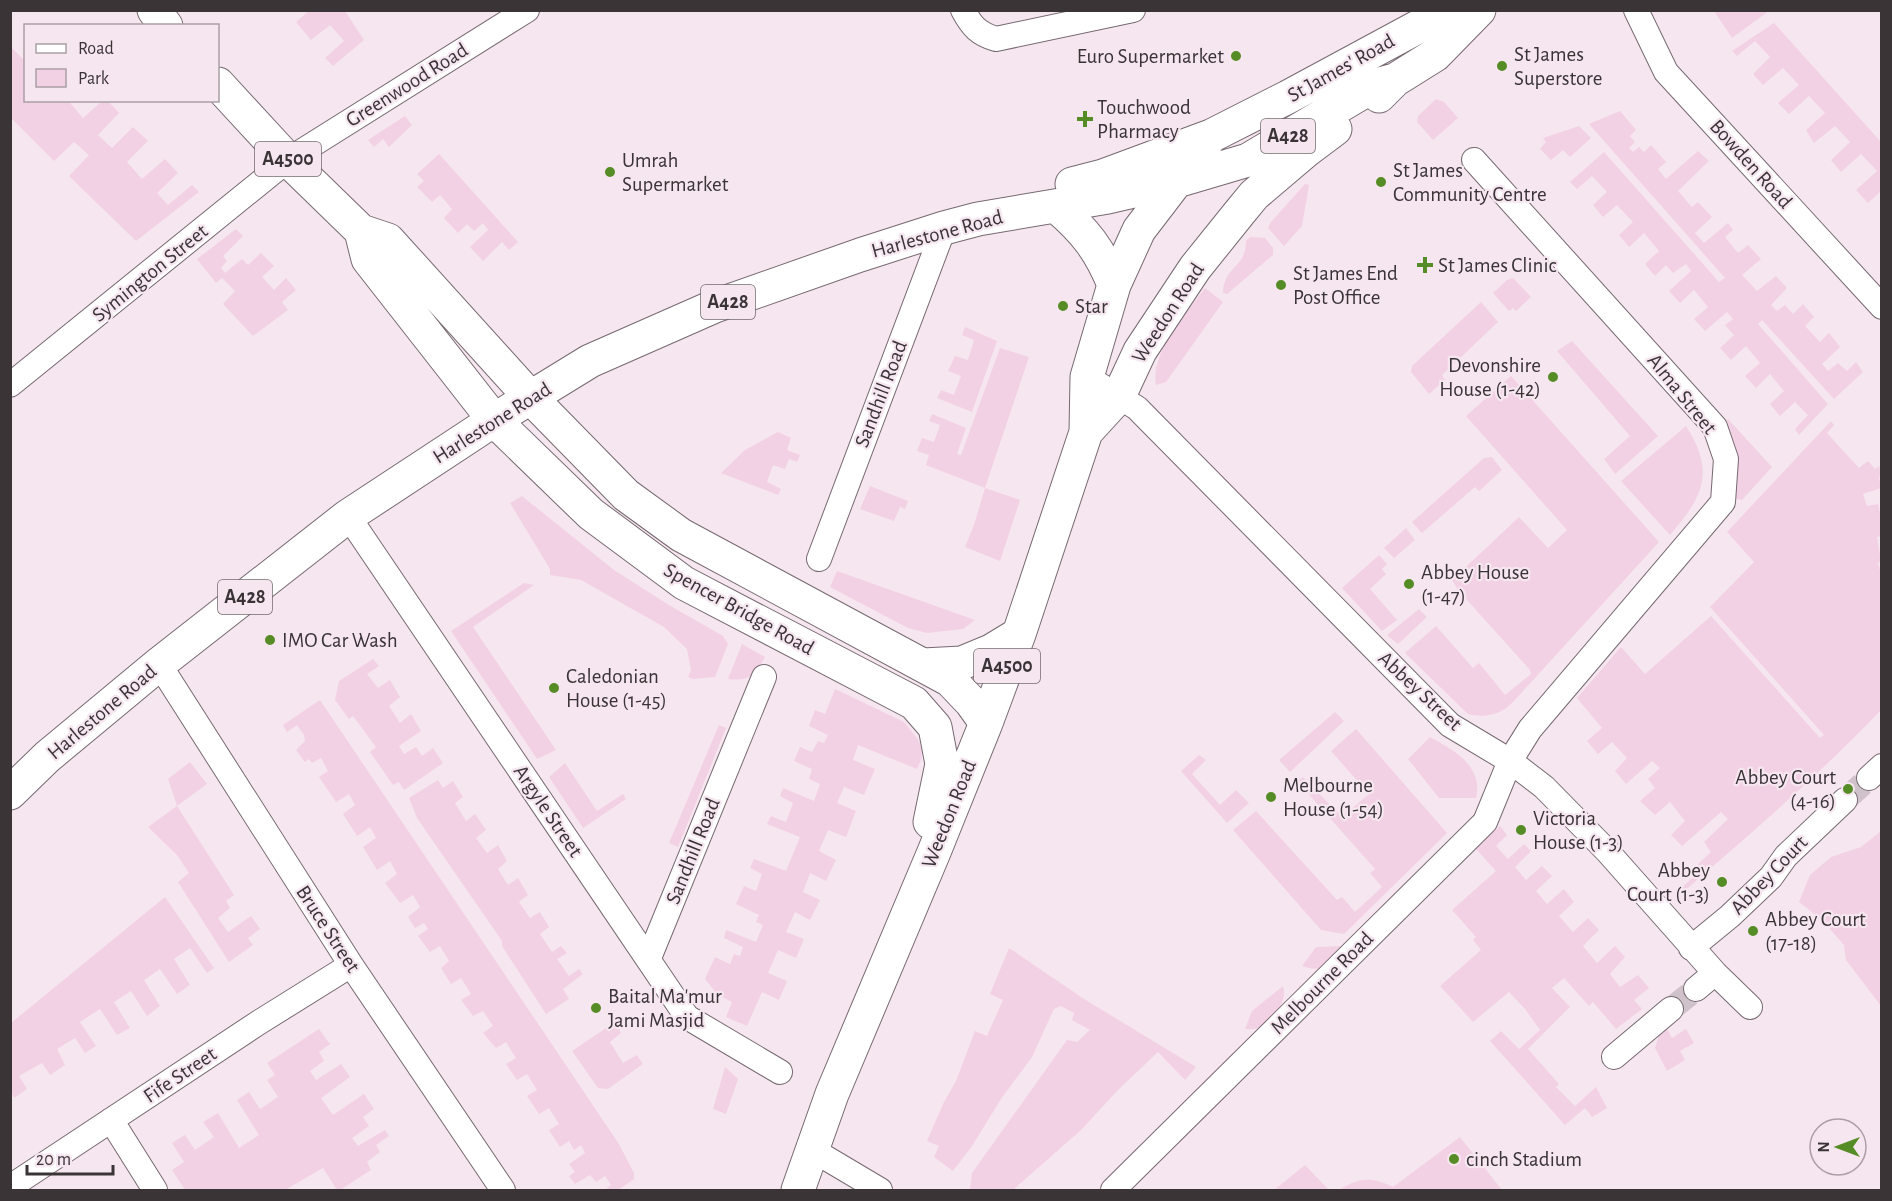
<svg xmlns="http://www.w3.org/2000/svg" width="1892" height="1201" font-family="'Alegreya Sans',sans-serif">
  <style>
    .green { fill: #f3d1e4 }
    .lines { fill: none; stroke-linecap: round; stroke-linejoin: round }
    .minor-tunnel { stroke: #d0c2ca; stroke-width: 24; stroke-dasharray: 24 12; stroke-linecap: butt }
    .minor-casing { stroke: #776971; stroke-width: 26 }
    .primary-casing { stroke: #776971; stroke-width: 35 }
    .minor { stroke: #fff; stroke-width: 24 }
    .primary { stroke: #fff; stroke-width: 33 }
    .poi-dot { fill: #568c25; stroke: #f6e6ef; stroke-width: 2 }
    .labels { text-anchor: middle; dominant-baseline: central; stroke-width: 4.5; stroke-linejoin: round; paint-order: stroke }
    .shield { fill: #f6e6ef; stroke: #72696e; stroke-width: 1.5 }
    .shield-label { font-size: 20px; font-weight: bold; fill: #3a3437 }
    .poi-label { font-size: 21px; fill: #3a3437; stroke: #f6e6ef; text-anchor: start }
    .street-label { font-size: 21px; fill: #3a3437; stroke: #f6e6ef }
  </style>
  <rect width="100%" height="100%" fill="#f6e6ef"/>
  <!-- green -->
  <path class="green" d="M310 10 345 11 364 40 333 66 325 58 344 41 330 25 311 40 296 22Z
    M1714 11H1769L1732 38Z
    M1774 23 1881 142V191L1868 203 1856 190 1877 171 1861 154 1841 172 1831 160 1850 142 1835 126 1814 143 1806 130 1825 113 1809 96 1789 114 1778 103 1799 85 1783 68 1763 85 1753 74 1770 57 1755 41 1737 56 1732 51Z
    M11 47 23 59 25 57 26 100 72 101 70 103 83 118 102 101H108L119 113 98 135 112 148 133 127 148 141 127 162 142 179 165 159 178 173 157 193 168 205 192 185 199 192 136 241 69 176 89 155 74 142 54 161 11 118Z
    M1436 99 1444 102 1458 118 1433 140 1417 122 1418 116Z
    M1620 111 1636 130 1630 136 1635 142 1629 148 1633 152 1639 147 1644 152 1651 145 1666 162 1658 169 1666 179 1698 151 1709 161 1678 191 1692 207 1698 202 1712 217 1695 233 1704 243 1728 223 1733 230 1725 237 1738 253 1748 245 1761 259 1742 275 1757 291 1776 276 1787 288 1771 305 1777 311 1785 305 1793 314 1803 304 1814 317 1805 326 1820 342 1829 333 1840 347 1822 364 1828 371 1838 363 1847 371 1856 362 1863 372 1834 399 1762 320 1758 324 1828 404 1799 435 1795 429 1808 415 1795 402 1780 416 1770 404 1784 391 1770 374 1756 388 1745 376 1760 363 1746 346 1731 360 1720 348 1734 335 1725 325 1733 319 1727 312 1705 331 1694 319 1708 307 1694 290 1680 303 1669 291 1691 271 1686 264 1673 273 1666 265 1655 276 1645 264 1659 251 1644 233 1629 247 1619 235 1633 222 1617 205 1603 217 1593 205 1607 192 1592 176 1577 189 1570 182 1604 152 1719 282 1725 278 1589 124Z
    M405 116 412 125 389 147 383 139 374 147 368 140Z
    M1579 126 1591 138 1570 157 1563 150 1551 160 1540 149 1546 142 1543 138Z
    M439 154 518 242 509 250 502 242 483 261 470 247 488 230 483 223 474 231 467 224 458 233 444 218 452 209 440 195 432 202 417 187 424 181 417 174Z
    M1305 184 1309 185 1302 226 1284 246 1268 228 1271 222Z
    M236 229 243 236 223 256 227 261 221 268 225 273 242 259 248 265 261 253 274 266 262 277 274 290 286 278 296 290 282 302 288 310 253 336 223 304 235 291 222 278 216 283 197 259Z
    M1250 237 1265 238 1273 248V255L1227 294 1223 293C1224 265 1246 269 1246 241Z
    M1513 278 1531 297 1516 311 1513 308 1509 311 1493 293 1507 280Z
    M1205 288 1223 302 1166 382 1156 385C1150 353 1186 313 1205 288Z
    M1481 302 1498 322 1442 375 1445 380 1429 394 1411 372 1412 366Z
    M965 327 997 341 972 412 937 398 941 390 954 395 961 376 948 371 955 356 968 360 974 340 962 335Z
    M1572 341 1658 436 1615 474 1604 459 1630 436 1557 351Z
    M1000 348 1029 357 985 488 1020 500 1000 561 965 547 974 525 985 488 926 465 929 455 917 451 922 438 934 442 940 425 929 421 932 414 966 428 957 454 961 455Z
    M1511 376 1659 542 1513 702C1500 715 1486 718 1468 714L1405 653 1436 626 1473 668 1479 663 1505 695 1531 674 1530 670 1458 590 1452 580 1519 517 1548 548 1567 530 1466 416Z
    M1728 419 1772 467 1742 500 1733 498C1742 461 1739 456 1724 422Z
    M1831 421 1834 425 1827 433 1859 468 1868 461 1875 469 1879 466 1881 476 1879 477 1881 488 1863 494 1867 506 1878 504 1881 518V536L1877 537 1881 561 1878 563 1881 574V710C1819 775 1750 834 1682 893L1678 891 1702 869 1698 864 1711 852 1704 842 1728 819 1721 812 1682 846 1671 835 1685 821 1670 802 1655 815 1640 801 1655 788 1648 779 1660 768 1652 761 1626 784 1615 771 1627 758 1612 742 1598 754 1587 741 1602 728 1577 698 1621 647 1645 674 1711 616 1820 738 1824 735 1710 607 1754 562 1727 532Z
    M1686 426C1716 473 1703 496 1670 535L1621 481Z
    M778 432 791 438 787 450 800 455 797 462 789 459 785 469 773 465 767 482 781 489 778 495 721 473 745 450Z
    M1492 457 1502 470 1479 491 1475 487 1422 533 1412 522 1484 458Z
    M870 486 908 501 905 509 900 507 894 521 860 509Z
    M522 496 614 570 669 605 723 636 728 644 715 677 693 679 688 677 691 670 687 649 664 627 581 580 550 575V569L510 503Z
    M1406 528 1415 540 1394 558 1384 548Z
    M1379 555 1387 564 1382 569 1386 574 1370 589 1397 620 1382 631 1342 588Z
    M837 571 975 620 963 629 927 633 908 628 830 587Z
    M524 583 534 585 473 627 556 750 537 759 451 631Z
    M1419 609 1427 617 1398 644 1387 635Z
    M742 644 765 657C755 674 750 682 728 679Z
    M373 659 379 666 367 674 378 688 390 680 400 697 389 706 400 723 411 714 421 731 399 746 404 754 416 747 422 756 433 748 443 763 404 790 399 782 393 785 370 752 376 747 353 716 349 719 335 700 339 681Z
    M835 689 904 722 919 741 922 751 921 760 917 769 858 745 853 760 875 769 864 795 844 787 837 803 856 811 846 837 828 830 819 851 836 860 826 881 810 873 803 892 820 900 810 920 795 912 786 932 804 939 796 958 778 950 768 973 787 981 779 1000 762 992 747 1026 726 1017 732 1002 718 995 705 979 715 957 730 964 734 954 740 956 743 947 724 938 726 930 756 942 763 925 756 922 759 915 736 904 744 886 756 891 762 874 750 868 754 859 786 871 800 837 767 824 771 816 786 822 793 803 780 796 783 788 814 801 820 784 809 779 812 769 794 761 800 747 812 752 818 741 824 743 828 735 809 726 815 710 825 714Z
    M320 700 619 1144 634 1173V1179L618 1190H605L611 1185 605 1176 596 1182 590 1175 575 1184 569 1176 575 1172 569 1164 585 1153 581 1145 574 1150 569 1141 560 1147 549 1130 559 1124 549 1108 539 1114 527 1096 537 1090 527 1074 517 1080 506 1064 516 1058 506 1042 496 1048 483 1033 493 1026 483 1011 473 1016 461 1000 471 994 461 978 451 984 441 968 449 961 440 946 430 952 418 936 428 929 424 923 415 928 408 917 420 907 413 895 400 903 385 883 397 874 390 861 377 870 363 847 376 838 370 827 357 836 343 814 355 805 349 794 336 802 319 777 328 771 321 758 312 763 309 759 305 762 296 750 305 741 304 735 297 725 287 732 283 725Z
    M1335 712 1344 721 1290 772 1279 760Z
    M719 725 726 728 678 847 669 843Z
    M1356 729 1447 833 1344 934 1321 930 1233 830 1256 811 1337 900 1342 897 1355 912 1382 887 1370 873 1375 869 1297 781 1303 777 1342 817 1369 794 1331 751Z
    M1430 737C1454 750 1484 767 1476 798H1439L1408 759Z
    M1199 755 1206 760 1192 774 1220 805 1236 790 1249 803 1227 823 1181 771Z
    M190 762 207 784 177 806 234 895 226 901 230 908 218 918 228 932 251 916 260 929 248 938 253 945 229 962 178 882 189 873 177 855 148 827 177 806 168 779Z
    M565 763 597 811 623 794 626 799 583 828 549 777Z
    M438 780 443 788 453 781 463 797 455 803 466 821 475 814 486 830 476 838 487 853 498 845 507 861 498 869 508 885 518 878 528 895 519 902 530 918 540 912 549 927 540 934 552 952 561 946 567 953 557 959 569 976 579 969 583 974 563 989 569 999 546 1014 502 946V941L417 818 409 798Z
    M1500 826 1507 835 1496 846 1508 859 1524 844 1531 851 1515 867 1526 880 1542 866 1552 876 1536 891 1547 904 1564 889 1574 902 1559 916 1573 932 1588 918 1599 930 1583 946 1597 963 1615 946 1625 957 1610 974 1620 987 1638 975 1649 988 1634 1000 1642 1009 1616 1029 1593 1002 1589 1006 1564 978 1552 988 1570 1007 1528 1049 1559 1084 1556 1087 1575 1106 1596 1087 1607 1108 1592 1117 1585 1108 1565 1125 1490 1041 1501 1031 1519 1049 1540 1030 1525 1009 1509 992 1473 1022 1440 986 1481 950 1473 940 1476 937 1452 910 1496 871 1476 849Z
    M1881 831V1006L1846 960 1844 945 1821 919 1799 902 1810 875 1831 857 1861 847Z
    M165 897 214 968 207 973 190 948 174 959 190 985 177 994 160 969 144 980 160 1006 147 1016 131 991 114 1002 130 1028 117 1035 100 1009 80 1022 96 1046 85 1053 75 1038 57 1049 65 1065 50 1075 42 1063 19 1076 27 1089 14 1098 11 1092V1023Z
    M1342 946C1331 963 1324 974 1302 966L1316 947Z
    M1009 948 1084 999 1196 1067 1185 1080 1158 1052 1117 1091 1081 1130 1013 1190H972L970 1189 972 1173 1067 1040 1077 1042 1090 1030 1072 1020 1074 1013 1061 1006 1054 1009 1032 1057 1001 1099 972 1146 953 1171 934 1157 939 1146 927 1141 944 1102 956 1081 975 1031 987 1036 1003 1000 990 994Z
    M1283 986C1288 1001 1273 1020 1260 1027 1255 1030 1250 1029 1245 1029L1252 1011Z
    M615 1022 621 1033 610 1042 623 1063 637 1055 643 1064 608 1089 598 1088 572 1051Z
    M1666 1027 1672 1038 1686 1029 1694 1043 1680 1051 1685 1060 1667 1071 1655 1048 1660 1032Z
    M319 1029 330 1044 319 1052 324 1061 310 1071 316 1080 341 1064 350 1077 321 1098 333 1115 364 1094 374 1109 363 1117 369 1126 352 1138 358 1146 385 1130 389 1136 376 1145 380 1152 367 1162 371 1170 340 1190H337L323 1168 285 1190H185L172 1170 184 1162 172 1143 185 1135 195 1150 214 1137 203 1122 218 1113 239 1148 259 1135 237 1100 249 1092 260 1109 278 1097 267 1080 275 1075 267 1063Z
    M725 1067 738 1079 726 1114 713 1109Z
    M1460 1137 1502 1190H1339C1360 1177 1371 1177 1393 1187Z
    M1305 1165 1329 1190H1274Z"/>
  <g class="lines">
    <!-- minor-tunnel -->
    <path class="minor-tunnel" d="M1845 800 1869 778
      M1671 1009 1696 989"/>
    <!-- minor casing -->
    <g class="minor-casing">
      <path id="minor" d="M963 10C972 27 979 34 996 39L1133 10
        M1636 10 1666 72 1882 307
        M1087 377 1137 408 1450 725 1510 761 1544 787 1607 851 1715 973 1750 1007
        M10 385 288 160 527 10
        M348 516 687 1017 780 1072
        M819 559 944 228
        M159 664 351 965 503 1190
        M1869 778 1882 766
        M1691 948 1730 916 1771 877 1786 856 1845 800
        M649 958 764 677
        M1696 989 1715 973
        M1614 1057 1671 1009
        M111 1120 155 1190
        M811 1149 880 1190
        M10 1187 258 1023 351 965
        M1113 1190 1485 822 1510 761 1530 729 1723 502 1726 459 1715 427 1474 160"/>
    </g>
    <!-- primary casing -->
    <g class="primary-casing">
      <path id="primary" d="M154 10 166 26
        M218 84 288 160 361 231 388 240 531 398 626 495 681 535 950 680 971 702 986 723
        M1379 96 1395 80 1435 55 1479 10
        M1072 184 1103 176 1211 136 1288 97 1427 22 1475 13
        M1057 207C1085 231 1100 250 1114 285
        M361 231 368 259 494 420 591 514 684 583 914 703 935 727 942 764 930 822
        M1086 432 1119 396 1140 351 1195 268 1240 212 1254 195 1307 150 1335 129
        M923 665 962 663 991 651 1019 634
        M10 793 47 757 159 664 348 516 494 420 590 361 715 306 860 255 944 228 978 219 1108 197 1177 181 1248 160 1373 86 1395 80
        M798 1190 832 1094 934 852 986 723 1019 634 1086 432 1087 377 1114 285 1139 230 1211 136"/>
    </g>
    <!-- minor -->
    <use href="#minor" class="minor"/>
    <!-- primary -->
    <use href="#primary" class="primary"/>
  </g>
  <!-- markers -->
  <g class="poi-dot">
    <circle cx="1236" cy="56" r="6"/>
    <circle cx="1502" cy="66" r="6"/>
    <path d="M1082 110h6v6h6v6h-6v6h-6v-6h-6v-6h6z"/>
    <circle cx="610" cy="172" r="6"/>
    <circle cx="1381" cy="182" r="6"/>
    <path d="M1422 256h6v6h6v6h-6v6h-6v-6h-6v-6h6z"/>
    <circle cx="1281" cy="285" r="6"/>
    <circle cx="1063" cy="306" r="6"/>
    <circle cx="1553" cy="377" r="6"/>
    <circle cx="1409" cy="584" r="6"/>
    <circle cx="270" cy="640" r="6"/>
    <circle cx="554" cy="688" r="6"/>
    <circle cx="1848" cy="789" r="6"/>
    <circle cx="1271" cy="797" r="6"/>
    <circle cx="1521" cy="830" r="6"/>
    <circle cx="1722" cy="882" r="6"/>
    <circle cx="1753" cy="931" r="6"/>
    <circle cx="596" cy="1008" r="6"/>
    <circle cx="1454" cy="1159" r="6"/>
  </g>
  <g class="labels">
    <!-- shield labels -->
    <g class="shield">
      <rect x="1261" y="119" width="54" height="34" rx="4.5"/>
      <rect x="255" y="142" width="66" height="34" rx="4.5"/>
      <rect x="701" y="285" width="54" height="34" rx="4.5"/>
      <rect x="218" y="580" width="54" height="34" rx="4.5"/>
      <rect x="974" y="649" width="66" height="34" rx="4.5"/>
    </g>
    <g class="shield-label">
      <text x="1288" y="136">A428</text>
      <text x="288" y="159">A4500</text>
      <text x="728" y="302">A428</text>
      <text x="245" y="597">A428</text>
      <text x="1007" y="666">A4500</text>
    </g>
    <!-- poi labels -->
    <g class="poi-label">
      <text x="1514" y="54">St James<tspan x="1514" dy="24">Superstore</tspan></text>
      <text x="1224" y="56" text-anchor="end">Euro Supermarket</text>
      <text x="1097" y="107">Touchwood<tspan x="1097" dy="24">Pharmacy</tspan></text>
      <text x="622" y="160">Umrah<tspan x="622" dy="24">Supermarket</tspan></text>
      <text x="1393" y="170">St James<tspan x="1393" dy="24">Community Centre</tspan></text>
      <text x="1438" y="265">St James Clinic</text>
      <text x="1293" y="273">St James End<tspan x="1293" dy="24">Post Office</tspan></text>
      <text x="1075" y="306">Star</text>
      <text x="1541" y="365" text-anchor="end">Devonshire<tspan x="1541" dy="24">House (1-42)</tspan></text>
      <text x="1421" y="572">Abbey House<tspan x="1421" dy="24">(1-47)</tspan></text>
      <text x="282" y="640">IMO Car Wash</text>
      <text x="566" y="676">Caledonian<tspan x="566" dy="24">House (1-45)</tspan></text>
      <text x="1836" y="777" text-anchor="end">Abbey Court<tspan x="1836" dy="24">(4-16)</tspan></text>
      <text x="1283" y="785">Melbourne<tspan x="1283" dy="24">House (1-54)</tspan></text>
      <text x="1533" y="818">Victoria<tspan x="1533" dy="24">House (1-3)</tspan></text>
      <text x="1710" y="870" text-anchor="end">Abbey<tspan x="1710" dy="24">Court (1-3)</tspan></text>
      <text x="1765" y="919">Abbey Court<tspan x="1765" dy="24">(17-18)</tspan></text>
      <text x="608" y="996">Baital Ma'mur<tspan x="608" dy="24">Jami Masjid</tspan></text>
      <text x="1466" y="1159">cinch Stadium</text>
    </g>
    <!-- street labels -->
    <g class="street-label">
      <text transform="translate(1341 68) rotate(-29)">St James' Road</text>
      <text transform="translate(407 85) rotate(-32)">Greenwood Road</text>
      <text transform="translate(1751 164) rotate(48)">Bowden Road</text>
      <text transform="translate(937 234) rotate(-15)">Harlestone Road</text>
      <text transform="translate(150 273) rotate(-39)">Symington Street</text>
      <text transform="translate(1168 313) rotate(-57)">Weedon Road</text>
      <text transform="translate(881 394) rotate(-69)">Sandhill Road</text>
      <text transform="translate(1682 394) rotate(51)">Alma Street</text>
      <text transform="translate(492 423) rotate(-32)">Harlestone Road</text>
      <text transform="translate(739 609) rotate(29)">Spencer Bridge Road</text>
      <text transform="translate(1420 691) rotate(43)">Abbey Street</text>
      <text transform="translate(102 712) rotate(-40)">Harlestone Road</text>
      <text transform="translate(548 811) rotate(56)">Argyle Street</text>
      <text transform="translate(949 814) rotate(-68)">Weedon Road</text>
      <text transform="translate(693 851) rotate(-68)">Sandhill Road</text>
      <text transform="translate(1769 875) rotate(-46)">Abbey Court</text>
      <text transform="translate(328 929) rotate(57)">Bruce Street</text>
      <text transform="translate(1322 983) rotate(-45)">Melbourne Road</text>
      <text transform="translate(180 1075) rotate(-34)">Fife Street</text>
    </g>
  </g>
  <!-- border -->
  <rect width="1892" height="1201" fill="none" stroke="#3a3437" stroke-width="24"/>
  <!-- legend -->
  <rect x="24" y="24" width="195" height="78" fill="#f6e6ef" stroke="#ab9fa5" stroke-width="1.5"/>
  <rect x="36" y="44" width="30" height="9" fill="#ffffff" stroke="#ab9fa5" stroke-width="1.5"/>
  <text x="78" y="54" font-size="18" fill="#3a3437">Road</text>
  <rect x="36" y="69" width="30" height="18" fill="#f3d1e4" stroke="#ab9fa5" stroke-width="1.5"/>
  <text x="78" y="84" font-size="18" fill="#3a3437">Park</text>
  <!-- north arrow -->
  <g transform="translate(1838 1147) rotate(270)"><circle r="28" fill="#f6e6ef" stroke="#ab9fa5" stroke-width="1.5"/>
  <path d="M0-4.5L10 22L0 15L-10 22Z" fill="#568c25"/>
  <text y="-9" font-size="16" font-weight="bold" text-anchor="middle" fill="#3a3437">N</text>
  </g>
  <!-- scale -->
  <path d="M27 1165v9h86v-9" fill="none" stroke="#3a3437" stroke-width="3"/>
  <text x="36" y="1165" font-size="18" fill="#3a3437" stroke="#f6e6ef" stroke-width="4.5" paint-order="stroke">20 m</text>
</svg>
